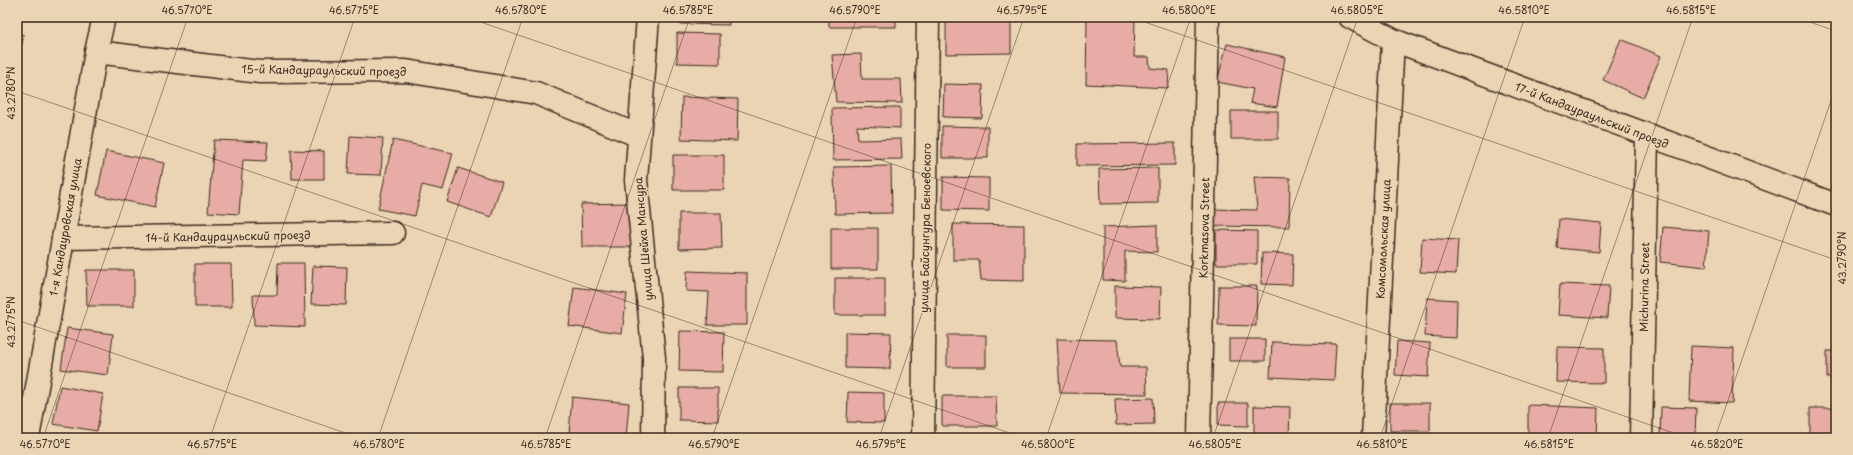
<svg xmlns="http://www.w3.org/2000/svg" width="1853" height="455" font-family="'Playpen Sans',sans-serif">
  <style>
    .building { fill: #e7aca5; stroke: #3b2a1e }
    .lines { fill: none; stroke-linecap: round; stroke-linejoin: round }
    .minor-casing { stroke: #3b2a1e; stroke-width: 25 }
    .tertiary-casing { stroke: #3b2a1e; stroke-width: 25 }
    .minor { stroke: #ebd4b4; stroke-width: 22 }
    .tertiary { stroke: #ebd4b4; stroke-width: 22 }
    .ticks { fill: none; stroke: #3b2a1e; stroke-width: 1; stroke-opacity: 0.45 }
    .labels { text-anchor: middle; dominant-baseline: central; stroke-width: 3; stroke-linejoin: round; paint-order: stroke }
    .street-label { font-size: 11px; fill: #3b2a1e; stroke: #ebd4b4 }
    .neatline { fill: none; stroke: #3b2a1e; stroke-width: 1.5 }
    .ticks-label { font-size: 10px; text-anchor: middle; fill: #3b2a1e }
  </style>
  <rect width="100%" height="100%" fill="#ebd4b4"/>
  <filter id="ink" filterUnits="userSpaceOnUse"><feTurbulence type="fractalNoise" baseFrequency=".025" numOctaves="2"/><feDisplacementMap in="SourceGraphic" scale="8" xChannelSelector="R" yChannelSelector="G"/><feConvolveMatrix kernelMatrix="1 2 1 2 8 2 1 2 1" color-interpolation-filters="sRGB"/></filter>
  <g filter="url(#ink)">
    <!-- building -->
    <path class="building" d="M680 17H729V25L680 24Z
      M829 17H896V27H829Z
      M946 17H1011V53L946 54Z
      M1087 17 1135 18 1134 57H1149L1150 68 1169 70 1168 88 1086 84Z
      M17 33 24 35 17 65Z
      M677 33 720 34V64L677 63Z
      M1621 39 1661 56 1643 98 1603 80Z
      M1227 44 1285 57 1277 107 1250 103 1253 89 1217 82Z
      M861 54 862 79H901L902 103 836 102 832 55Z
      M944 84 983 85 982 118 943 117Z
      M682 97 738 99 737 141 681 139Z
      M900 107V128L857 126 858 140 901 139 902 159 833 160 832 108Z
      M1231 111H1278V139H1231Z
      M942 126 988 127V158H942Z
      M350 136 383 138 381 175 348 174Z
      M214 140 268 142 266 161 243 160 239 214 208 212Z
      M393 140 453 153 443 190 422 185 415 216 378 209Z
      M1175 143V165L1077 166V144Z
      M291 150 324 151V179H292Z
      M106 151 164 163 155 207 97 195Z
      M673 155H724V190H673Z
      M891 166 892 213 835 214 834 167Z
      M458 168 502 182 491 217 447 202Z
      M1158 168V203L1100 204 1099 169Z
      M943 177 989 178V211L943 210Z
      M1254 177 1290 178 1289 227 1211 226 1209 209 1257 210Z
      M630 203 631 247H582L581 204Z
      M679 213H721L722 248 679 249Z
      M1559 219 1601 223 1599 252 1557 248Z
      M953 224 1024 225V281L981 280 979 260H953Z
      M1157 225V252L1125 251V281L1103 280V227Z
      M1663 227 1709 231 1706 267 1660 262Z
      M831 228H878V269H831Z
      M1216 230 1257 231V264H1216Z
      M1422 238 1458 240 1456 274 1420 272Z
      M1262 253 1293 254 1292 285 1261 284Z
      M278 263H304L305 327 254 325 253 295H277Z
      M195 264H231L232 307H195Z
      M313 266 347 267 346 305 311 304Z
      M86 270H134V306H87Z
      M687 271 747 273V325H707L709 292 686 291Z
      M835 278H885V315H835Z
      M1560 284 1609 286 1607 318 1558 315Z
      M1115 286 1161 287 1160 319 1115 318Z
      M1219 286H1257L1256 326 1218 325Z
      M574 287 627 294 622 333 569 326Z
      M1835 289H1836V317H1835Z
      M1427 298 1457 300 1456 338 1425 336Z
      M67 328 113 334 108 375 61 369Z
      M680 331 724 332 723 372 679 371Z
      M845 332 891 333 890 369 845 368Z
      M947 335H986V367H947Z
      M1057 339 1117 340 1120 367H1146L1147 394 1060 393Z
      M1229 339H1265V361H1229Z
      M1397 341 1430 343 1428 377 1395 375Z
      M1272 342 1336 344 1334 380 1270 377Z
      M1691 346 1734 348 1732 403 1689 401Z
      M1557 347 1604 348V383L1556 382Z
      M1827 351H1836V378H1827Z
      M60 386 103 394 97 431 53 424Z
      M679 388H718V421L679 420Z
      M848 392 884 393V423L847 422Z
      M942 396H996L997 426H942Z
      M572 397 629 403 626 438 569 433Z
      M1153 398 1154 424 1116 425 1115 399Z
      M1218 403H1248V426L1218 425Z
      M1390 403H1430V431H1390Z
      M1528 405 1598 408 1597 438 1528 436Z
      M1254 406 1290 407 1289 438H1254Z
      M1661 407 1696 408 1695 438H1660Z
      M1810 408H1836V438H1810Z"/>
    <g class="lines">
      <!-- minor casing -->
      <g class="minor-casing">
        <path id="minor" d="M648 17 636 180 654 358 653 438
          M1350 17 1393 40 1836 205
          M96 52 260 72 406 71 536 93 639 136
          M63 238 393 233
          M923 438 928 17
          M1199 438 1208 17
          M1373 438 1393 40
          M1641 438 1647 136"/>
      </g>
      <!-- tertiary casing -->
      <g class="tertiary-casing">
        <path id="tertiary" d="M28 438 96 52 104 17"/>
      </g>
      <!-- minor -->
      <use href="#minor" class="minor"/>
      <!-- tertiary -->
      <use href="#tertiary" class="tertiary"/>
    </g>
  </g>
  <!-- ticks -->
  <path class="ticks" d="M466 17 1688 438M1130 17 1836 260M1795 17 1836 31M17 29 21 17M17 91 1024 438M17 320 360 438M43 438 188 17M210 438 355 17M378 438 523 17M545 438 690 17M712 438 857 17M879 438 1024 17M1046 438 1191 17M1213 438 1358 17M1380 438 1525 17M1548 438 1693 17M1715 438 1836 86"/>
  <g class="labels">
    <!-- street labels -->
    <g class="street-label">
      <text transform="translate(324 70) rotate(1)">15-й Кандаураульский проезд</text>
      <text transform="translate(1592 115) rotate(21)">17-й Кандаураульский проезд</text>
      <text transform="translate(65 227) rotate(-80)">1-я Кандауровская улица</text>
      <text transform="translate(925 228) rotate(-89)">улица Байсунгура Беноевского</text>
      <text transform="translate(1204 228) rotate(-89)">Korkmasova Street</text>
      <text transform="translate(228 236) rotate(-1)">14-й Кандаураульский проезд</text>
      <text transform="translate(643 239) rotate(-95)">улица Шейха Мансура</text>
      <text transform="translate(1383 239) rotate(-87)">Комсомольская улица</text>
      <text transform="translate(1644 287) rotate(-89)">Michurina Street</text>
    </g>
  </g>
  <!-- margin -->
  <rect width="1853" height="455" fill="none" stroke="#ebd4b4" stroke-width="44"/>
  <rect x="22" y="22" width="1809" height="411" class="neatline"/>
  <g class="ticks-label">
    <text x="187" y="14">46.5770°E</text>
    <text x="354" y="14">46.5775°E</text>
    <text x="521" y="14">46.5780°E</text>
    <text x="688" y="14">46.5785°E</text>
    <text x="855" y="14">46.5790°E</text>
    <text x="1022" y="14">46.5795°E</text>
    <text x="1189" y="14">46.5800°E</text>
    <text x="1357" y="14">46.5805°E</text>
    <text x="1524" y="14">46.5810°E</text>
    <text x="1691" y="14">46.5815°E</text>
    <text transform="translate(11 93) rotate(-90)" y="4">43.2780°N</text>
    <text transform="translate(1842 258) rotate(-90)" y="4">43.2790°N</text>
    <text transform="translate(11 322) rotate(-90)" y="4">43.2775°N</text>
    <text x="45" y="448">46.5770°E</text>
    <text x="212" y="448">46.5775°E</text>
    <text x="379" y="448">46.5780°E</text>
    <text x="546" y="448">46.5785°E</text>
    <text x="714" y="448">46.5790°E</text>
    <text x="881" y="448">46.5795°E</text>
    <text x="1048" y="448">46.5800°E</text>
    <text x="1215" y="448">46.5805°E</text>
    <text x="1382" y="448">46.5810°E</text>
    <text x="1549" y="448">46.5815°E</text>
    <text x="1717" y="448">46.5820°E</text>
  </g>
</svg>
